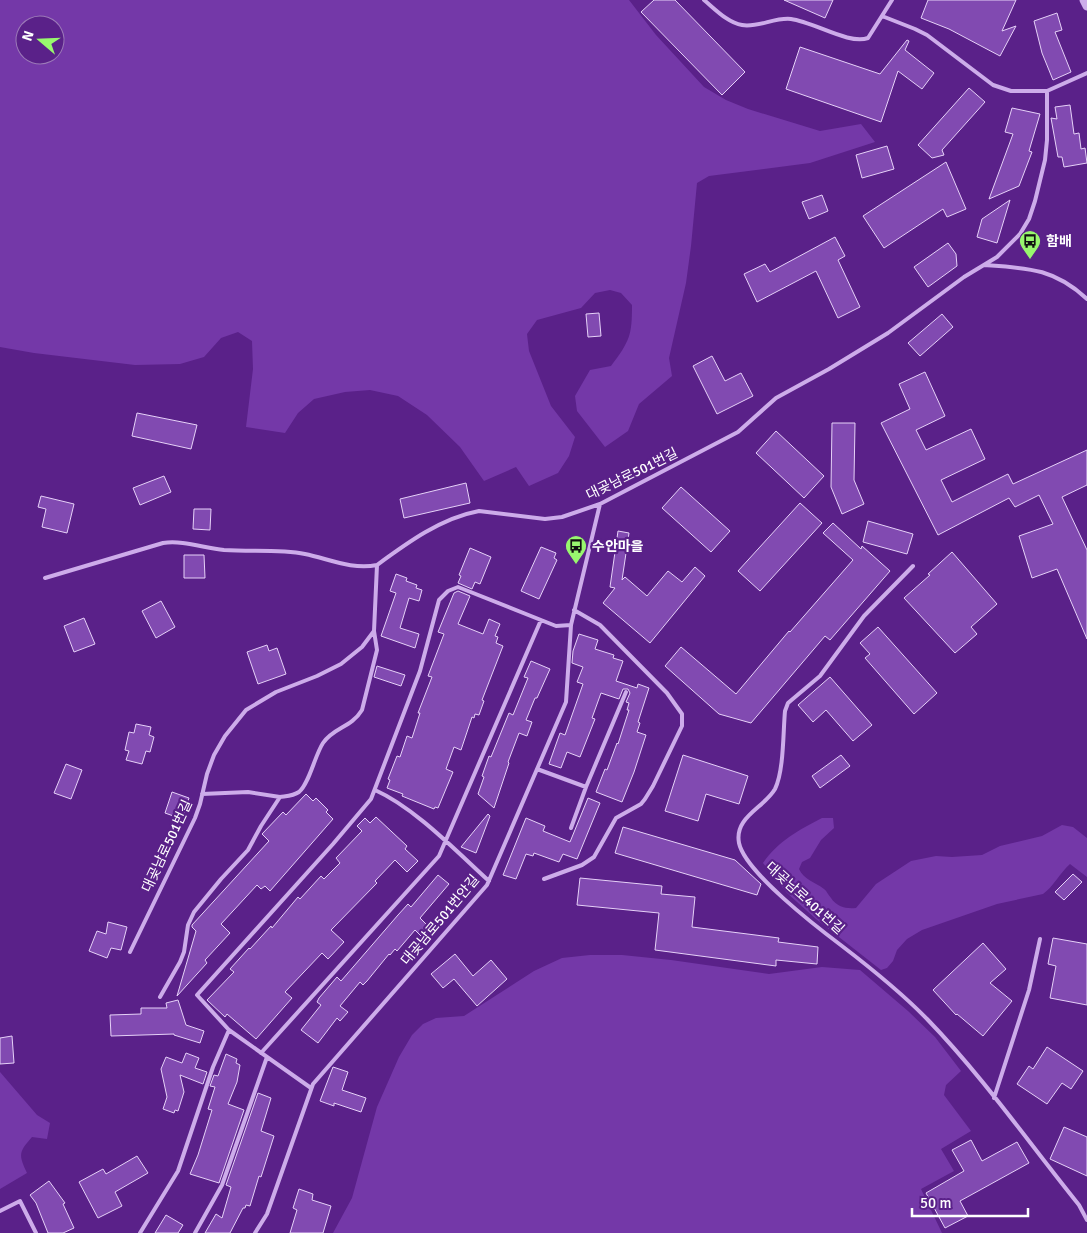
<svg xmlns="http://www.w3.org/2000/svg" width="1087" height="1233" font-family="Signika,'Noto Sans KR',sans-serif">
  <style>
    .green { fill: #7438a8; fill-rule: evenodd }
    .building { fill: #814ab1; stroke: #e6d1f8 }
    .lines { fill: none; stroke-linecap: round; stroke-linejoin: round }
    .service { stroke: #cdacea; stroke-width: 4 }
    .tertiary { stroke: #cdacea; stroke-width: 9 }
    .labels { text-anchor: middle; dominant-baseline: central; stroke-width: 4.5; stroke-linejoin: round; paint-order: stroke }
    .poi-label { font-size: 14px; font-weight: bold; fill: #fff; stroke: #5a2189; text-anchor: start }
    .street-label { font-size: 14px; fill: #fff; stroke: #5a2189 }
  </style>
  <rect width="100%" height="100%" fill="#5a2189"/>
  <!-- green -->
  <path class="green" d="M0 0H629L656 35 704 87 726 100 748 109 820 131 861 124 875 142 810 163 709 176 697 183 691 246 686 283 669 358 672 376 639 404 628 431 605 447 577 411 575 396 590 370 611 366C630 341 632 335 632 305L621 293 610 290 595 293 581 308 537 320 527 334 529 351 551 406 575 437 569 456 558 473 529 486 516 467 484 481 460 447 427 415 398 396 370 390 345 392 314 399 298 413 285 433 246 427 253 369 252 341 238 332 221 338 204 357 180 364 135 365 34 353 0 347ZM25 25H55V55H25Z
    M822 818H833L834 828 821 840 810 858 802 862 799 869C804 880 815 882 824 889 827 891 828 895 831 898 837 907 846 909 856 908L876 884 911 861 936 856 952 857 982 855 1000 846 1042 836 1062 825 1073 827 1087 838V877L1070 864C1060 873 1053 887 1043 894L997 904 922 930 907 939 897 950 893 961 887 968 881 970 816 919 787 893 763 863C778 841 799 830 822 818Z
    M590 955H622L671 960 769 974 822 967 860 970 908 1011 935 1037 961 1071 946 1085 944 1095 971 1131 941 1149 954 1171 921 1189 942 1233H333L352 1198 377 1107 399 1057 412 1035 423 1024 436 1018 464 1016 534 971 562 958Z
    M0 1072 37 1115 50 1123 47 1139 32 1137C19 1152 18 1154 27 1173L0 1189Z"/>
  <!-- building -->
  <path class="building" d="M654 0H675L745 72 722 95 641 12Z
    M784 0H833L825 18Z
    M928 0H1016L1002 31 1016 26 1000 56 949 29 921 18Z
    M1057 13 1062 30 1055 32 1071 72 1053 80 1042 53 1034 21Z
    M907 40 909 41 905 50 934 73 922 89 898 71 881 122 786 89 800 47 880 74Z
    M969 88 985 102 942 150 944 155 932 158 918 145Z
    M1070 105 1074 134 1079 133 1081 149 1085 148 1087 163 1064 167 1062 157H1058L1051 118 1057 119 1055 107Z
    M1012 108 1040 114 1029 151 1032 152 1019 186 989 199 1013 134 1005 132Z
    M887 146 894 169 862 178 856 155Z
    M946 162 966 209 947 217 943 209 884 248 863 216Z
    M822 195 828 211 809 219 802 202Z
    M1010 200 997 243 977 237 982 219Z
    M835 237 845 256 838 260 860 307 838 318 816 271 757 302 744 274 765 264 770 272Z
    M948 243 956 254 957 266 928 287 914 267Z
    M599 313 601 336 588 337 586 314Z
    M942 314 953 327 920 356 908 343Z
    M712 356 725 381 741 373 753 396 717 414 693 366Z
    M925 372 945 416 916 430 926 450 971 429 985 459 941 480 952 502 1008 474 1013 484 1087 450V485L1062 497 1087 550V639L1057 569 1032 578 1019 536 1053 524 1039 495 1015 507 1009 498 938 535 881 423 910 409 899 384Z
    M137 413 197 425 191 449 132 436Z
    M832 423H855L854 480 864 504 842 514 831 487Z
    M776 431 824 476 804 498 756 453Z
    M164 476 171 492 140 505 133 488Z
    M466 483 470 503 404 518 400 499Z
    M681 487 730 531 711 552 662 508Z
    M41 496 74 504 67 533 42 527 46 509 38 507Z
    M800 503 822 523 760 591 738 571Z
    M194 509H211L210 530 193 529Z
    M868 521 913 534 907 554 863 542Z
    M833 523 861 549 862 546 890 571 830 640 825 636 751 723 719 714 665 666 681 647 736 694 789 631 790 632 853 560 823 533Z
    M618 531 629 533 622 580 625 577 647 596 668 571 682 582 695 567 705 576 650 643 603 603 615 588 610 587Z
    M541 547 556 553 554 558 557 560 539 599 521 591Z
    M470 548 491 557 480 584 475 582 472 589 458 583 461 576 459 575Z
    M952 552 997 604 971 627 977 634 955 653 904 598 930 575 928 574Z
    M184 555H204L205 578H184Z
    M396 574 407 578 406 581 417 585 416 588 422 590 419 601 409 598 400 628 419 634 415 648 381 636 396 593 390 591Z
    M458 591 470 596 458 624 483 634 489 619 500 624 495 636 498 637 496 643 503 646 482 700 484 701 479 715 475 714 474 718 472 717 461 750 454 747 446 769 453 772 438 808 435 807 434 809 402 796 403 794 387 788 390 780 388 779 397 756 400 757 407 736 412 738 420 713H418L432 677 428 676 444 634 438 632 454 593Z
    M161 601 175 627 156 638 142 611Z
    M84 618 95 644 74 652 64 626Z
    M878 627 937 693 914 714 865 658 870 654 860 643Z
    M579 634 598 640 595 649 614 655 613 658 623 661 616 681 637 688 638 684 649 688 638 722 640 723 637 732 646 735 634 772 622 802 596 792 605 769 607 770 617 743 618 744 629 710H627L629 703 626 702 630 693 628 689H623L619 699 601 693 592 718 595 719 580 757 567 752 561 768 549 764 560 733 565 735 583 684 577 682 583 667 572 663 573 651Z
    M267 645 269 651 277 648 286 674 258 684 247 652Z
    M531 661 550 669 537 698H535L526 720 532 722 527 736 519 733 508 762 509 763 494 808 478 794 484 777 482 776 489 756 491 757 509 713 513 715 528 678 524 677Z
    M377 666 405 675 401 686 374 677Z
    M830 677 872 725 853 741 826 710 813 722 798 705Z
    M136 724 151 727 149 735 154 737 150 752 146 751 142 764 126 760 129 751 125 750 129 732 134 733Z
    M683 755 748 776 739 804 706 794 698 821 665 811Z
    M841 755 850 766 820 788 812 776Z
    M66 764 82 770 71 799 54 793Z
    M172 792 189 798 182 819 165 813Z
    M306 794 313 801 316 798 328 810 326 812 333 819 270 891 265 886 261 889 257 885 221 924 230 933 205 960 207 963 177 996 196 931 192 927V925L269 841 262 834 283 812 286 815Z
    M588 798 600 803 577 859 563 854 559 862 534 853 533 856 526 854 516 879 503 875 526 818 545 826 543 831 570 842Z
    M488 814 490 816 476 853 461 847Z
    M376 817 407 846 405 849 418 861 407 872 395 860 375 881 377 883 331 930 344 942 328 959 322 953 285 992 292 998 256 1039 227 1014 225 1017 207 1000 234 972 230 969 249 948 250 949 271 926 272 928 298 897 300 899 321 876 324 879 340 863 336 858 362 831 357 826 365 818 370 823Z
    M623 827 735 860 761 884 757 895 615 853Z
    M1073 874 1082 882 1064 900 1055 892Z
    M438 875 449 884 420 918 431 929 423 938 415 930 397 951 395 949 390 955 389 954 367 981 363 985 360 982 340 1006 348 1012 340 1021 337 1018 318 1043 301 1030 321 1005 317 1002 319 998 337 977 341 981 398 915 408 904 411 907Z
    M580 878 662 886 661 894 695 897 692 927 779 938 778 942 818 947 817 964 776 960V966L655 950 659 913 577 905Z
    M108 922 127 927 121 950 111 948 107 958 89 951 97 931 106 934Z
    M1053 938 1087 944V1005L1050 998 1056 966 1048 964Z
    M983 943 1006 969 990 983 1012 1001 983 1036 957 1014 956 1015 933 990Z
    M455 954 473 976 491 960 507 979 477 1006 454 979 443 988 431 974Z
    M178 1000 186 1025 204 1031 200 1043 174 1035V1034L111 1036 110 1015 141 1014V1008H167L166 1003Z
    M12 1036 14 1063 0 1064V1038Z
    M1047 1047 1083 1071 1071 1089 1062 1083 1047 1104 1017 1084 1029 1066 1033 1069Z
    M186 1053 199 1058 195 1068 207 1072 203 1084 180 1075 184 1092 178 1111 175 1110 174 1113 163 1109 167 1097 161 1069 166 1057 182 1063Z
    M226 1054 237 1059 236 1063 240 1065 237 1082 228 1104 244 1110 219 1183 190 1174 198 1155 212 1110 208 1109 215 1087 210 1086 214 1075 218 1076Z
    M333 1067 348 1072 342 1090 366 1098 361 1112 334 1103V1106L320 1101Z
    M258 1093 271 1098 261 1131 274 1136 261 1177 259 1176 250 1206 246 1205 245 1208H243L230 1233H205L216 1214 222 1218 231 1187 226 1185Z
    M1064 1127 1087 1137V1176L1050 1159Z
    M971 1140 982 1161 1017 1142 1029 1163 960 1201 968 1216 945 1228 926 1193 964 1171 952 1150Z
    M137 1156 148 1173 115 1192 122 1206 98 1218 79 1182 103 1169 106 1174Z
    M49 1181 65 1203 63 1204 74 1228 63 1233H48L36 1203 30 1195Z
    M299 1189 313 1194 312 1200 331 1206 323 1233H290L297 1210 293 1208Z
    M166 1215 183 1225 178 1233H155Z"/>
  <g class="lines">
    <!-- service -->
    <path class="service" d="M704 0C715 9 728 23 742 25 758 28 775 17 791 19 814 22 849 45 868 38L892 0
      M882 16 915 29 927 35 993 85 1011 91H1047
      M984 265C1027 268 1054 268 1087 299
      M913 566 864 616 820 676 788 703 785 711C783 732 784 771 775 789 764 808 734 817 739 843 745 872 818 928 842 946 872 969 902 993 928 1020 983 1077 1029 1143 1079 1205L1087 1220
      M45 578 163 543C183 540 204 548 224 550 251 552 279 549 305 554 329 559 352 570 377 565
      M537 769 586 787 626 692
      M375 790C415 808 456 851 489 881
      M202 794 248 792 280 797
      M571 828 586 787
      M544 879 582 865 594 857 616 818 641 804 645 799 653 786 682 726V714L667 693 600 625 574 610
      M130 952 195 818 200 804 207 774 214 755 225 736 246 710 276 692 317 676 341 664 362 647 374 631 377 565C407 543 441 518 479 511L545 519 562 517 600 504 738 432 776 398 829 369 888 333 964 277 997 257 1020 234 1029 219 1035 201 1045 160 1047 140V91L1087 73
      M160 997 180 962 184 952 188 925 194 912 221 879 248 850 261 826 280 797C286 796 293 796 299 792 309 784 315 755 323 743 334 727 351 728 362 710L377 650 374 631
      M261 1053 439 856 541 620
      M311 1088 229 1030 197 995 333 844 371 799 420 671 439 600 448 591 458 587 556 626 571 625
      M994 1098 1029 990 1040 939
      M0 1211 20 1201 36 1233
      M140 1233 178 1171 213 1067 229 1030
      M195 1233 222 1185 267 1057
      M255 1233 267 1214 313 1084 487 885 566 702 571 625 600 504"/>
    <!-- tertiary -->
    <path class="tertiary" d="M1084 0 1087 6"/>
  </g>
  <!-- icons -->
  <defs>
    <g id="bus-pin" transform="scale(1.125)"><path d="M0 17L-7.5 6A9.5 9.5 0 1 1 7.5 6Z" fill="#98f76e" stroke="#5a2189"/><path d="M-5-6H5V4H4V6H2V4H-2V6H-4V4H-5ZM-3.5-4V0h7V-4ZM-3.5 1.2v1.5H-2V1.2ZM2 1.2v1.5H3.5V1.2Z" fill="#111"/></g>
  </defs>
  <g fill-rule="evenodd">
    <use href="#bus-pin" x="1030" y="241"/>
    <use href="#bus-pin" x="576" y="546"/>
  </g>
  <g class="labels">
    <!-- poi labels -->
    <g class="poi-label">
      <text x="1046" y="241">함배</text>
      <text x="592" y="546">수안마을</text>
    </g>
    <!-- street labels -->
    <g class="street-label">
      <text transform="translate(632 474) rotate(-26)">대곶남로501번길</text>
      <text transform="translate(167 846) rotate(-65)">대곶남로501번길</text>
      <text transform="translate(805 898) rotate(42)">대곶남로401번길</text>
      <text transform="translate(440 920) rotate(-50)">대곶남로501번안길</text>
    </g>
  </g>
  <!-- north arrow -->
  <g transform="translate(40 40) rotate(289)"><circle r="24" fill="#5a2189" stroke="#9c7ab8"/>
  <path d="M0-4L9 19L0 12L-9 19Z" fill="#98f76e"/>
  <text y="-8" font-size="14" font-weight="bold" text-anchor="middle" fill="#ffffff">N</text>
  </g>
  <!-- scale -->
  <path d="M912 1208v8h116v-8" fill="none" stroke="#ffffff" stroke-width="2.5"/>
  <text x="920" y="1208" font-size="15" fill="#ffffff" stroke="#5a2189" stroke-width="4" paint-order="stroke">50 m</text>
</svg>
